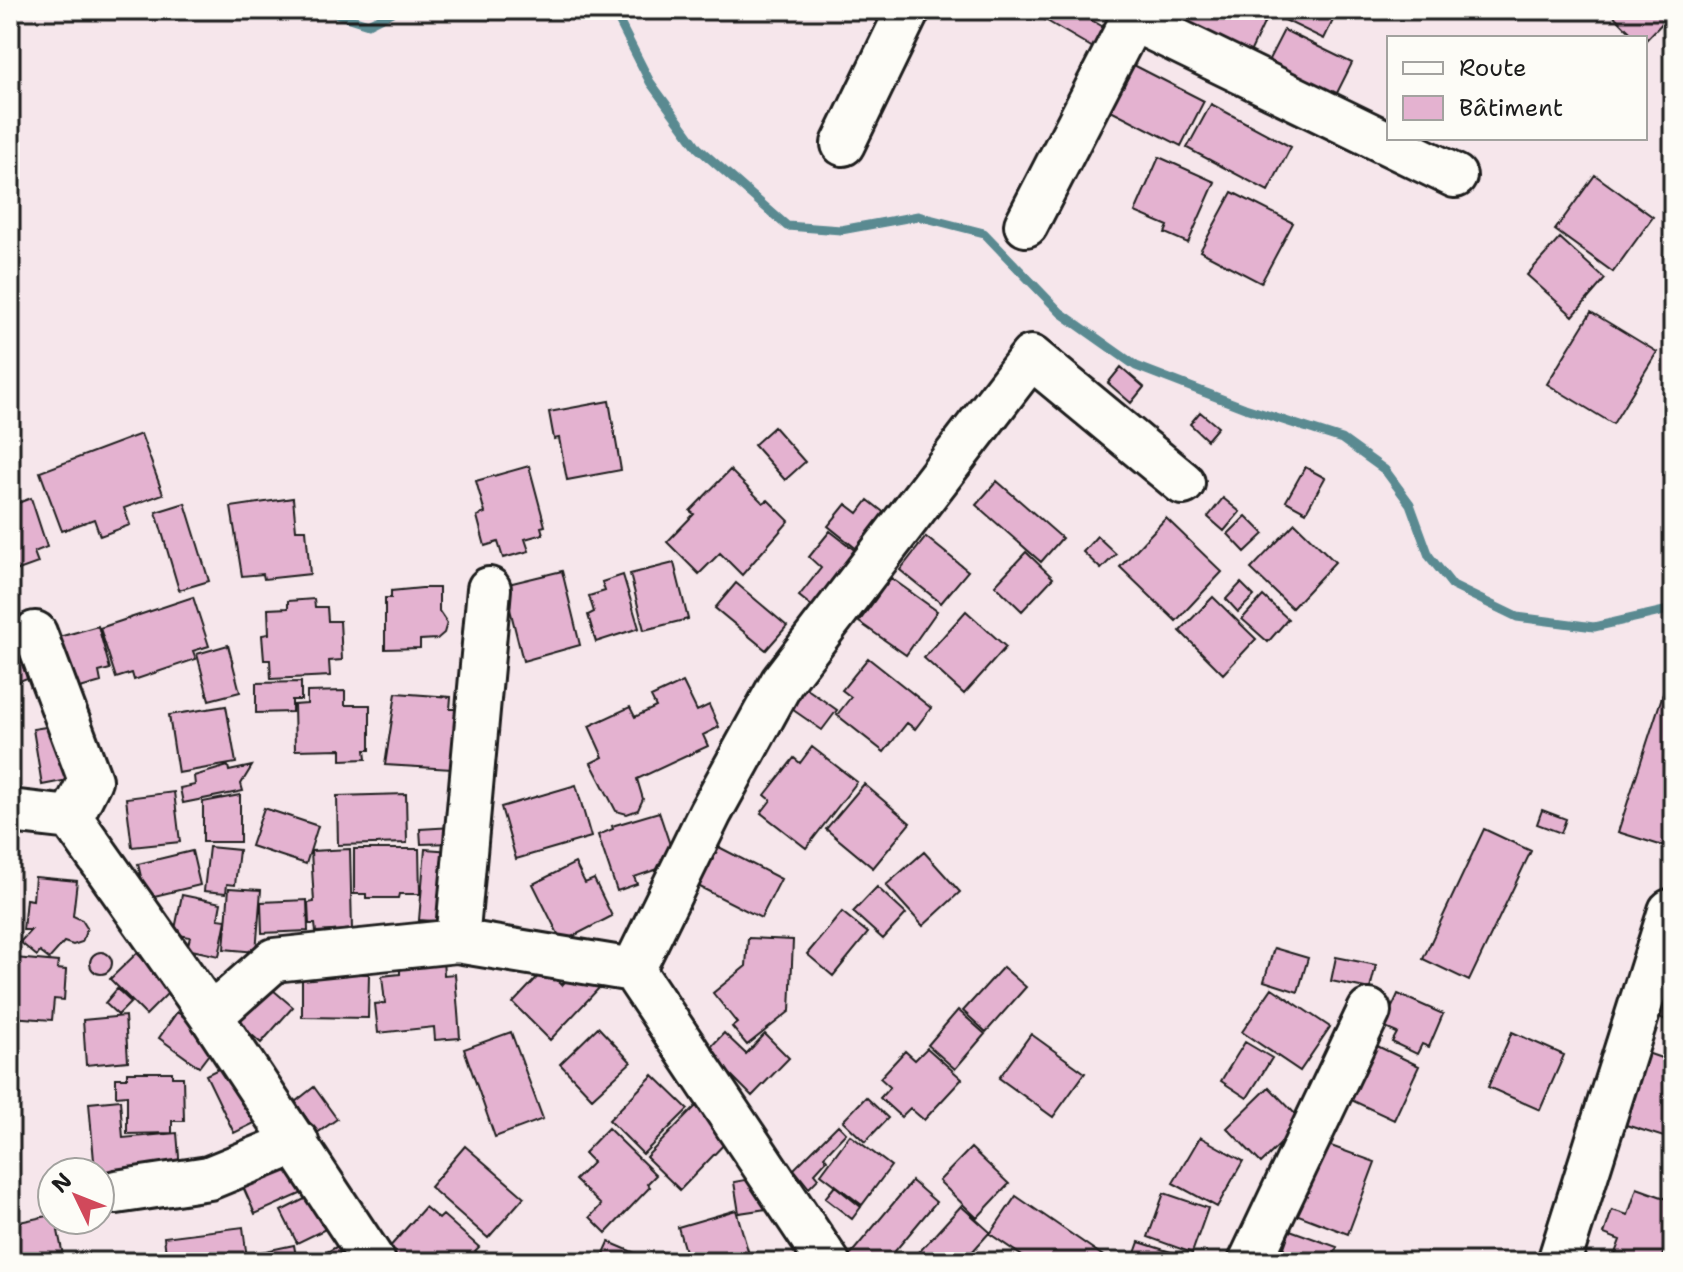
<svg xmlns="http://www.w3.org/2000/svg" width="1683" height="1272" font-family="'Shantell Sans',sans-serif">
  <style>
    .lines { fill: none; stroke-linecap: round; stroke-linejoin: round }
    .stream { stroke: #5a8a91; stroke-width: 9 }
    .building { fill: #e4b2d0; stroke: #1c1c1c; stroke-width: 2 }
    .minor-casing { stroke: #1c1c1c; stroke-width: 48 }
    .minor { stroke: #fdfcf7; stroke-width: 42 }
  </style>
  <rect width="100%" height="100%" fill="#f6e6eb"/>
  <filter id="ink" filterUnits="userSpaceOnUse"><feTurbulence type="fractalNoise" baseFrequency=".0125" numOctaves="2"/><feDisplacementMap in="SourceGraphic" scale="16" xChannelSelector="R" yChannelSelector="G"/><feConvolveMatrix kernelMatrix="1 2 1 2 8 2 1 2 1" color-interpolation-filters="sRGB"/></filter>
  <g filter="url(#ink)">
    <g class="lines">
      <!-- stream -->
      <path class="stream" d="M324 10 368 24 396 10
        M608 10 619 21 650 82 698 148 787 226 841 230 918 216 984 233 1061 313 1136 366 1245 408 1342 439 1385 470 1410 504 1429 556 1453 586 1517 617 1594 627 1673 609
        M291 12 313 10"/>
    </g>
    <!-- building -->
    <path class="building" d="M1038 10H1074L1112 32 1100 52 1035 14Z
      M1147 10H1251L1267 17 1248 57Z
      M1264 10H1338L1324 39Z
      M1608 10H1673V12L1645 41V38H1636Z
      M1284 30 1352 63 1332 103 1264 69Z
      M1122 59 1204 101 1181 146 1099 104Z
      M1211 104 1291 147 1268 191 1187 148Z
      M1159 157 1215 182 1188 243 1165 233 1168 226 1135 212Z
      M1595 175 1653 217 1613 272 1555 230Z
      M1232 192 1293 223 1261 283 1200 251Z
      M1560 238 1605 279 1573 316 1527 275Z
      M1591 312 1657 352 1613 424 1547 384Z
      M1121 367 1144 387 1131 403 1108 383Z
      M609 401 621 470 567 480 559 438 554 439 549 412Z
      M1200 412 1218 427 1207 440 1190 424Z
      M774 427 805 462 785 480 754 445Z
      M141 434 163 494 124 508 130 525 100 536 94 519 62 531 40 472Z
      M529 466 545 526 541 527 543 534 525 539 529 551 503 558 498 542 485 546 477 516 485 513 476 481Z
      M1305 467 1325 478 1306 512 1286 501Z
      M730 470 763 503 768 500 789 521 742 575 720 553 699 574 667 542 694 514 690 511Z
      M997 481 1062 538 1041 562 976 505Z
      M31 498 47 547 34 552 38 563 10 573V506Z
      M293 498 296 530H306L310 574 264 579 263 574 242 576 231 507Z
      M1223 498 1240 512 1224 531 1208 517Z
      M868 500 896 522 868 558 828 526 846 504 858 513Z
      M185 503 209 581 179 590 156 512Z
      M1246 516 1264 534 1245 552 1228 534Z
      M1166 518 1222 572 1176 621 1120 567Z
      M1295 523 1335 562 1292 608 1251 569Z
      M830 531 857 552 813 607 799 596 821 568 809 557Z
      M1097 536 1116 554 1101 569 1083 552Z
      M926 537 968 571 941 603 900 570Z
      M1026 552 1053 578 1022 611 995 585Z
      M674 563 688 619 644 630 630 574Z
      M562 571 580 645 523 661 504 585Z
      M623 575 639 628 596 642 588 615 594 612 589 596 605 591 602 582Z
      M891 578 937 611 906 655 859 622Z
      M736 583 787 626 766 650 715 608Z
      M1241 583 1254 596 1238 612 1226 599Z
      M422 588H439V611L447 623 444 633 437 639 420 640V648L385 649V598H391V591Z
      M1263 596 1288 619 1268 642 1242 619Z
      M193 597 209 646 193 651 196 659 134 680 132 673 116 678 100 628Z
      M1213 597 1256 639 1223 674 1180 631Z
      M314 599 315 607H327L328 621H340L342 660 329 661 330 676 271 679 270 660H264L262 635 269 634 268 609 288 608V601Z
      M966 611 1006 647 964 694 924 658Z
      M98 626 110 669 99 672 101 682 73 690 52 639Z
      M10 632 27 678 10 685Z
      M228 645 240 692 209 700 197 654Z
      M868 658 931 708 915 729 907 723 884 752 837 715 851 697 842 690Z
      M1671 669 1673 815 1663 846 1618 832Z
      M301 682V700H292V712L256 713V683Z
      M683 682 697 711 709 705 719 727 703 735 708 746 637 779 643 799 638 810 627 814 616 811 591 763 603 757 589 726 630 707 635 717 656 707 651 697Z
      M800 684 837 710 822 730 786 705Z
      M345 691V705H370V750H365L366 759 341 760V749L295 750 294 705 307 704V692Z
      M396 693 451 697 450 709H459L452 769 385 765Z
      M226 706 236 763 178 773 169 715Z
      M59 725 68 780 42 785 33 729Z
      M812 747 857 782 806 848 761 813 771 800 765 795 794 758 800 763Z
      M228 766 229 771 252 766 241 784 243 791 183 803 180 788 195 785 194 776Z
      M864 784 910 823 873 868 826 829Z
      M576 785 591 837 516 859 501 807Z
      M174 792 180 842 132 847 126 798Z
      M406 794 407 843 338 845 337 796Z
      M240 795V842H203V802Z
      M264 808 318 826 306 864 251 846Z
      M1542 810 1566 819 1561 833 1537 824Z
      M659 812 670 845 658 869 634 877 637 884 617 891 598 835 613 829 612 826Z
      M453 827 454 843 421 844 420 829Z
      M1484 829 1531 851 1469 981 1423 959Z
      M713 844 781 879 761 918 692 883Z
      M209 847 239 850 235 885 227 884 226 893 204 891Z
      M350 849 352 930 316 932 315 924H309L308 903 314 902 311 851Z
      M354 849H419L420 894H399L398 898H366V894H354Z
      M425 849 452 851 447 922 419 920Z
      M192 851 200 885 146 898 138 864Z
      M924 852 960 892 923 926 886 885Z
      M575 863 585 883 594 879 612 916 562 942 533 884Z
      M35 877 77 881 73 916 82 920 87 928 82 942 73 945 64 942 49 959 40 952 37 956 20 942 31 930H23L26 899 33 900Z
      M877 887 906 914 883 939 853 912Z
      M229 888 261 890 256 952 224 949Z
      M182 895 221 903 218 919 226 920 219 956 187 949 190 937 174 934Z
      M307 900 308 931 262 933 261 902Z
      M842 912 868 933 833 976 807 954Z
      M748 938 793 940 790 1011 747 1045 732 1027 737 1023 713 993 746 966Z
      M1274 948 1308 958 1298 992 1264 981Z
      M90 963a11 11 0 1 1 22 0a11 11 0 1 1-22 0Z
      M137 953 172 989 146 1015 110 979Z
      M1336 957 1376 965 1370 989 1331 981Z
      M15 958 58 962 57 969 66 970 64 1000 54 999 52 1020 10 1017Z
      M443 959 444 975 455 974 460 1038 435 1040 434 1027 378 1033 375 1004 385 1003 382 976 400 974V963Z
      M579 967 600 987 550 1040 513 1003 545 969 562 985Z
      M1003 967 1026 987 986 1032 963 1011Z
      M1673 971V1023L1654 1015Z
      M302 974H369L368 1018 302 1017Z
      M266 984 293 1007 261 1043 235 1020Z
      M1272 988 1330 1027 1300 1071 1242 1032Z
      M117 989 131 1002 118 1015 105 1003Z
      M1398 994 1443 1014 1429 1047 1422 1044 1417 1054 1392 1042 1397 1033 1383 1027Z
      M958 1010 985 1034 955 1069 928 1045Z
      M177 1012 218 1042 199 1067 159 1038Z
      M125 1016 128 1061 86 1065 83 1020Z
      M598 1027 631 1062 592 1098 560 1064Z
      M511 1032 543 1119 495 1137 464 1049Z
      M1512 1032 1564 1055 1540 1110 1488 1087Z
      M724 1033 746 1054 765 1034 789 1058 752 1096 707 1051Z
      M1031 1034 1085 1073 1053 1117 999 1078Z
      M1245 1042 1272 1058 1247 1098 1221 1081Z
      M1373 1044 1419 1066 1394 1120 1347 1098Z
      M927 1048 962 1079 924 1120 910 1108 901 1117 880 1098 890 1087 880 1078 905 1051 915 1060Z
      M1647 1053 1673 1062V1140L1623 1124Z
      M237 1060 265 1118 234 1133 206 1075Z
      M127 1072H172V1077H183L184 1121H172V1133L127 1134V1095L116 1096V1078H127Z
      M653 1075 688 1109 643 1154 609 1120Z
      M314 1087 337 1119 317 1133 295 1102Z
      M1269 1087 1303 1122 1261 1163 1227 1128Z
      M866 1097 888 1118 865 1142 843 1121Z
      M120 1100 123 1138 177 1133 180 1169 100 1176V1172H95L89 1103Z
      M696 1106 730 1138 680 1190 646 1157Z
      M838 1125 846 1133 824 1156 827 1160 815 1173 819 1178 809 1188 794 1169Z
      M608 1128 656 1175 647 1184 650 1187 606 1233 590 1217 601 1205 575 1180 593 1162 584 1153Z
      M850 1135 891 1166 862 1205 821 1174Z
      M1200 1137 1243 1161 1217 1207 1173 1183Z
      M1320 1142 1375 1162 1348 1234 1293 1213Z
      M465 1146 524 1197 488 1238 430 1187Z
      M971 1148 1009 1184 977 1218 939 1181Z
      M285 1149 305 1192 255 1214 236 1171Z
      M768 1176 773 1208 739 1213 734 1182Z
      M912 1181 936 1202 886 1262H844Z
      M835 1186 861 1207 852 1219 825 1198Z
      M1637 1188 1673 1201V1225L1660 1262H1630L1614 1256 1620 1240 1604 1234 1612 1210 1628 1215Z
      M320 1191 336 1224 297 1243 281 1211Z
      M1164 1193 1208 1208 1192 1253 1148 1237Z
      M1016 1196 1112 1262H1031L990 1234Z
      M961 1206 990 1232 963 1262H910Z
      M425 1207 439 1219 443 1215 479 1247 475 1251 488 1262H403L388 1249Z
      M736 1210 749 1254 723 1262H688L678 1227Z
      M52 1215V1220H62L64 1230 58 1231 64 1260 10 1262V1224Z
      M243 1227 247 1259 240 1262H167L164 1237Z
      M1290 1230 1337 1247 1331 1262H1306L1282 1253Z
      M609 1242 656 1262H600Z
      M1139 1242 1193 1259 1192 1262H1132Z
      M294 1245 297 1262H245L257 1259 256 1253Z
      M338 1246 343 1256 350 1252 355 1262H309Z"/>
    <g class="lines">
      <!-- minor casing -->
      <g class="minor-casing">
        <path id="minor" d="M1132 19 1455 176
          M843 144 908 10
          M1026 225 1137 10
          M35 633 90 780 71 818
          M10 811 71 818 211 1016 374 1262
          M457 941 489 589
          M633 970 710 813 782 682 1031 357 1183 483
          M211 1016 274 960 457 941 633 970 828 1262
          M116 1192 209 1178 297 1142
          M1250 1262 1369 1011
          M1559 1262 1670 911"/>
      </g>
      <!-- minor -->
      <use href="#minor" class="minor"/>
    </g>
  </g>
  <!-- margin -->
  <rect width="1683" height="1272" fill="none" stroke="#fdfcf7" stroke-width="40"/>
  <rect x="20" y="20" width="1643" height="1232" fill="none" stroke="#1c1c1c" stroke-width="3" filter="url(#ink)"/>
  <!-- legend -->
  <rect x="1387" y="36" width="260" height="104" fill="#fdfcf7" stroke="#a3a29f" stroke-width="2"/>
  <rect x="1403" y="62" width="40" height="12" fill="#fdfcf7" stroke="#a3a29f" stroke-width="2"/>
  <text x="1459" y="76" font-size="24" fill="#1c1c1c">Route</text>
  <rect x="1403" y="96" width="40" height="24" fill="#e4b2d0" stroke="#a3a29f" stroke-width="2"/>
  <text x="1459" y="116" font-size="24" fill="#1c1c1c">Bâtiment</text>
  <!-- north arrow -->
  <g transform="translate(76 1196) rotate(313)"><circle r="38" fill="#fdfcf7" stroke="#a3a29f" stroke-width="2"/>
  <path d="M0-6L14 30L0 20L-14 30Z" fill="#d1495b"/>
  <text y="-12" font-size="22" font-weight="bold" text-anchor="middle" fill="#1c1c1c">N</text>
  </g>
</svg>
